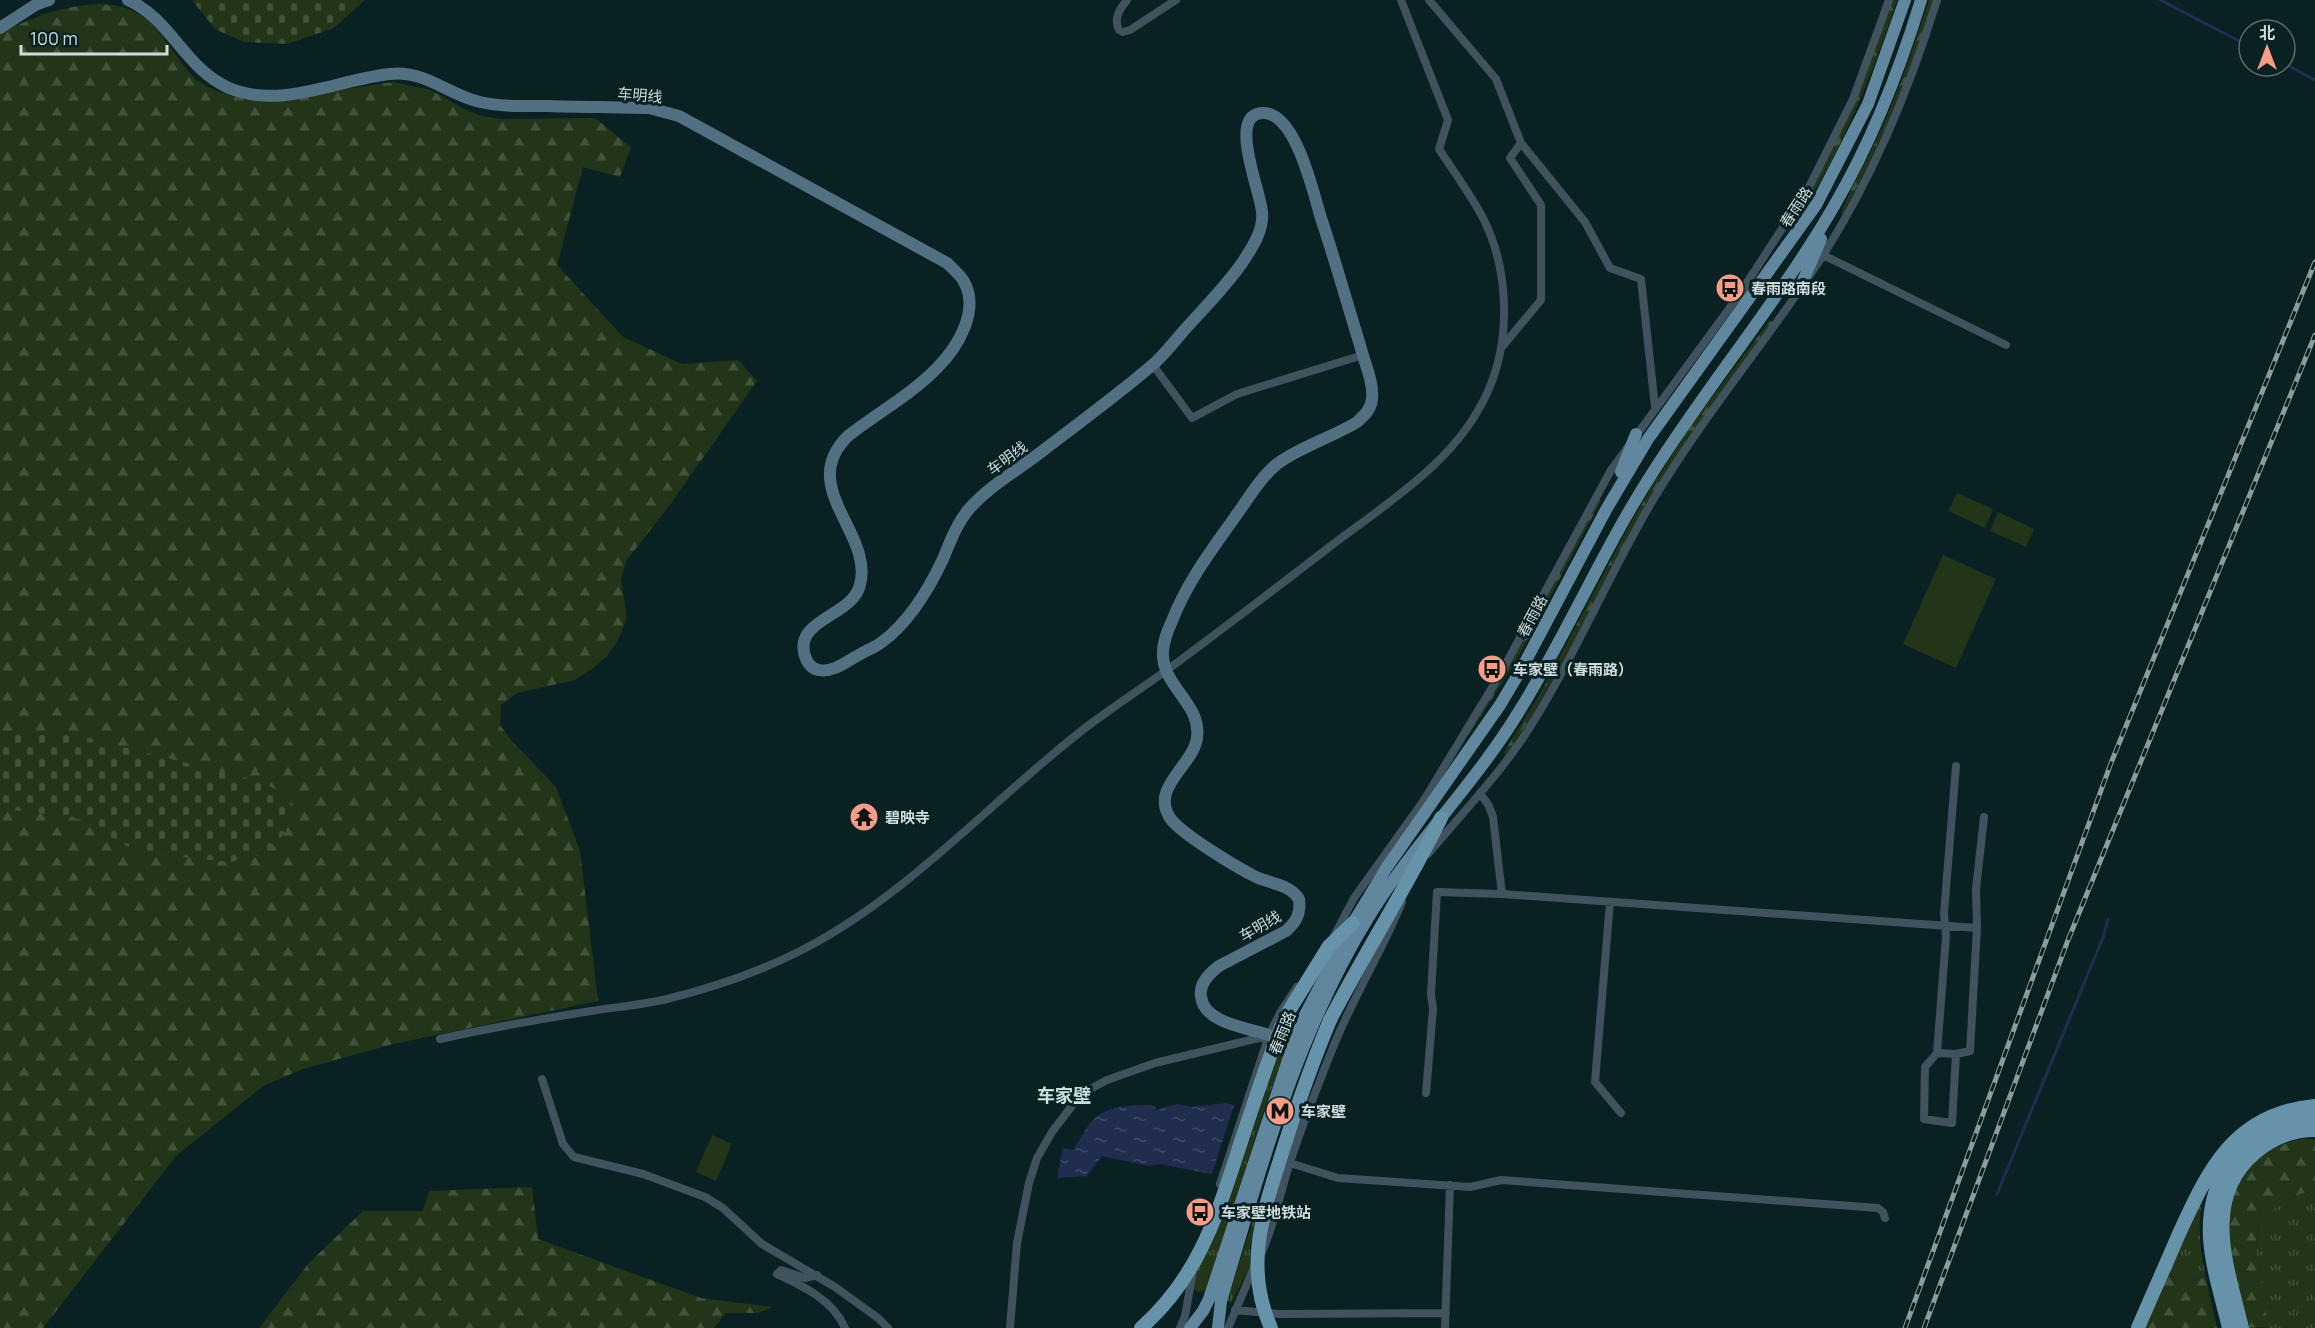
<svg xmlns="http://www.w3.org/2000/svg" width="2315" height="1328" font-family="Manrope,'Noto Sans SC',sans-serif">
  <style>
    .grass { fill: url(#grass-tufts) }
    .forest { fill: url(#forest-firs) }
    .cemetery { fill: url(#cemetery-stones) }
    .park { fill: #233519 }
    .water { fill: url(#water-ripples) }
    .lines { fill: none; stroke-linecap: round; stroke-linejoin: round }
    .stream { stroke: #202d4f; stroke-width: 3 }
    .minor { stroke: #40525d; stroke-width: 8 }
    .secondary { stroke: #527081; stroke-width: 12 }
    .primary { stroke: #60879e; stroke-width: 12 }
    .trunk { stroke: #6692aa; stroke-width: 14 }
    .rail-casing { stroke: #8c9c9e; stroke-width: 5 }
    .rail { stroke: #0a2123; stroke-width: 3; stroke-dasharray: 9; stroke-linecap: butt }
    .trunk-bridge { stroke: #6692aa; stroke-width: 14 }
    .labels { text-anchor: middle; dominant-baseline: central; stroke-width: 6; stroke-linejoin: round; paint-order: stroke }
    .street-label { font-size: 15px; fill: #cfdcdd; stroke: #0a2123 }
    .poi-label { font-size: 15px; font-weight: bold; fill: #cfdcdd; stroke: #0a2123; text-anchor: start }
    .quarter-label { font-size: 18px; font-weight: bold; fill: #c5e1e2; stroke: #0a2123 }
  </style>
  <defs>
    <pattern id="grass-tufts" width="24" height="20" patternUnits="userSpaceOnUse" patternTransform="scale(1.5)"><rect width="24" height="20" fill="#233519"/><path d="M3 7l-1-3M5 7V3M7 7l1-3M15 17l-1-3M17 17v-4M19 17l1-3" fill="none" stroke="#42523a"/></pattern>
    <pattern id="forest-firs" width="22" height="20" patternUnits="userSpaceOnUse" patternTransform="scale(1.5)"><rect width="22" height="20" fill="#233519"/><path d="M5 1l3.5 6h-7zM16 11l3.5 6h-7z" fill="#42523a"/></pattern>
    <pattern id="cemetery-stones" width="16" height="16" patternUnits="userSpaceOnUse" patternTransform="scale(1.5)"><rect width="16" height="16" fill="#233519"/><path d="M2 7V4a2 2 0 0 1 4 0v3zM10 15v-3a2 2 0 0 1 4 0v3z" fill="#42523a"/></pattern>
    <pattern id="water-ripples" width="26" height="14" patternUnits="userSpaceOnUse" patternTransform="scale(1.5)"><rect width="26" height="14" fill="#202d4f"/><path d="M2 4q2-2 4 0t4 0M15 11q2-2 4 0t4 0" fill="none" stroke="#3f4b68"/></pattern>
  </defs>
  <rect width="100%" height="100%" fill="#0a2123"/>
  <!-- grass -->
  <path class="grass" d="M1287 1028H1292V1030L1261 1119 1208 1287 1206 1290 1199 1292 1193 1289C1192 1272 1208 1255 1214 1239 1241 1170 1262 1098 1287 1028Z
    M2315 1191V1328H2265C2268 1288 2237 1234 2277 1206 2288 1198 2301 1193 2315 1191Z
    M2204 1194C2196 1224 2200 1249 2206 1279L2165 1276Z
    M1258 1205 1250 1246V1266L1231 1303 1227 1301Z"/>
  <!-- forest -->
  <path class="forest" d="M1892 0H1897C1873 73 1845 142 1805 208L1801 205C1840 140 1868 72 1892 0Z
    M1929 0H1934C1910 76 1881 143 1843 214L1841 213C1851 186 1867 161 1879 134 1899 91 1914 46 1929 0Z
    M98 4C143 5 154 25 178 58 184 65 189 74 196 79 216 95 242 99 266 101L393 82 431 90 464 109 482 116 501 119 595 118 631 147 620 177 583 167 557 265 623 337 682 364 738 360 757 381 669 506 626 561 621 580 627 618 618 640 607 656 592 669 575 680 517 693 501 705 500 725 511 740 556 787 580 851 598 1001 393 1044 303 1069 263 1086 176 1156 43 1328H0V33C37 16 57 7 98 4Z
    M1770 320 1772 323 1698 426 1533 714 1506 755 1504 752 1541 692 1630 524 1654 483 1693 423Z
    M1598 498 1601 501 1517 659 1469 735 1467 734Z
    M2301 1139H2315V1191C2299 1193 2284 1199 2272 1210 2245 1235 2260 1268 2265 1299 2266 1308 2266 1318 2265 1327L2244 1328C2239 1302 2229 1272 2227 1246 2224 1194 2246 1150 2301 1139Z
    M532 1187 538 1239 701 1298 773 1307 758 1313H726L714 1328H259L309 1263 363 1211H423L429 1191Z
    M2165 1276 2206 1279 2217 1328H2143Z"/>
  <!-- cemetery -->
  <path class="cemetery" d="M192 0H365L334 28 287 44 244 42 215 29Z
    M0 733H67L263 782 291 799 286 832 263 854 231 862 140 853 71 816 0 809Z"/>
  <!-- park -->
  <path class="park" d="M1957 493 1993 509 1985 528 1948 511Z
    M1998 512 2034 529 2026 547 1990 531Z
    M1943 555 1996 579 1956 668 1903 644Z
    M712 1135 732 1144 716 1181 696 1172Z"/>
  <!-- water -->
  <path class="water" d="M1177 1104 1192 1107 1226 1103 1234 1105 1212 1174 1160 1164 1148 1166 1102 1156 1087 1176 1057 1178 1063 1148 1073 1150C1079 1141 1084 1131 1091 1122 1105 1105 1134 1105 1154 1105L1156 1110Z"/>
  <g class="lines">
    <!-- stream -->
    <path class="stream" d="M2160 0 2249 46
      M2285 64 2315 80
      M1997 1194 2104 935 2108 919"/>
    <!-- minor -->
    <path class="minor" d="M1127 0C1120 9 1113 18 1119 30L1123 32 1130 30 1176 0
      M1429 0 1496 79 1521 143 1510 158 1541 205V300L1502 347
      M1521 143 1585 222 1610 268 1641 279 1655 407
      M1823 255 2006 345
      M1810 275C1868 190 1907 97 1937 0
      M1153 365 1192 418 1237 394 1363 355
      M1480 793 1489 806 1493 817 1502 894
      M1428 854C1463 812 1501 773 1530 727 1576 654 1609 574 1653 500 1697 426 1752 359 1801 288
      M1610 902 1595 1082 1621 1113
      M1977 928 1976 889 1984 817
      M1334 936 1354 898 1424 800 1502 671 1611 470 1739 295 1809 187 1853 99 1889 0
      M440 1039C490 1028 541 1019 591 1011 616 1007 642 1005 667 999 711 988 756 973 796 953 901 902 988 804 1080 732 1108 710 1138 691 1167 670 1223 629 1277 587 1332 545 1390 501 1458 460 1488 391 1511 339 1509 271 1484 220 1471 195 1454 172 1439 149L1448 120 1401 0
      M1937 1053 1946 936 1944 913 1956 766
      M542 1079 563 1144 574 1157 643 1174 705 1197 723 1208 762 1244 835 1287 878 1318 888 1328
      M1426 1093 1433 1009 1431 994 1437 892 1502 894 1977 928 1970 1051 1956 1054 1952 1123 1924 1119 1925 1067 1937 1053 1956 1054
      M1290 1163 1338 1178 1470 1187 1501 1180 1878 1208 1883 1212 1885 1218
      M1220 1184 1269 1035 1280 1013 1297 987
      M1261 1254C1275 1224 1280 1193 1290 1162 1302 1126 1316 1090 1330 1055 1350 1002 1381 954 1402 902
      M777 1274C803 1286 833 1300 845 1328
      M777 1274 781 1270 805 1278 817 1275
      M1235 1310 1279 1314 1446 1313
      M1010 1328 1017 1243 1029 1183 1037 1158 1052 1132 1081 1094 1107 1080 1155 1063 1267 1036
      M1180 1328 1185 1316 1193 1271
      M1228 1328 1255 1265
      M1445 1328 1450 1185"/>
    <!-- secondary -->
    <path class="secondary" d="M128 0C171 19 185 69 229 88 281 110 339 79 390 74 426 70 448 95 480 102 502 107 526 106 549 106 582 107 616 107 649 108L679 116 947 263C952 268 959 274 963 280 981 309 958 347 937 368 912 394 876 414 848 436 796 487 874 533 860 585 852 617 793 619 805 656 807 663 812 669 819 670 832 673 846 662 857 656 865 651 874 648 882 642 909 622 929 589 943 559 950 542 957 523 969 509 990 485 1020 469 1045 449 1080 422 1116 396 1150 367 1164 356 1175 340 1188 326 1206 306 1226 286 1242 263 1252 248 1264 230 1262 212 1261 192 1226 112 1264 113 1296 114 1313 192 1321 218 1335 260 1347 303 1360 345 1364 362 1374 382 1372 399 1371 409 1365 415 1357 422 1333 437 1299 447 1277 464 1260 478 1248 499 1235 517 1211 551 1187 582 1172 621 1167 632 1162 644 1163 656 1164 687 1202 705 1197 738 1193 766 1150 787 1170 818 1181 834 1238 868 1256 877 1272 884 1289 884 1299 899 1301 914 1296 922 1286 931L1219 966C1210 973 1199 983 1201 996 1203 1023 1248 1028 1269 1035
      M0 28 37 4 49 0"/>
    <!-- primary -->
    <path class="primary" d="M1799 290 1821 239
      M1621 472 1636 434
      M1190 1328 1203 1311 1209 1299 1292 1048 1305 1015 1353 923 1387 867 1500 705 1522 668 1607 508 1648 439 1816 205 1868 104 1905 0
      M1218 1328 1221 1301C1260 1170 1296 1035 1368 918 1412 846 1474 785 1518 713 1567 635 1603 549 1653 472 1711 381 1780 299 1834 206 1872 141 1899 72 1921 0"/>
    <!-- trunk -->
    <path class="trunk" d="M1330 1020C1365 952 1407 887 1441 818
      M1281 1027 1290 1009 1329 946 1353 923
      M2138 1328C2151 1297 2165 1267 2178 1236 2208 1170 2234 1113 2315 1106
      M2229 1328C2222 1298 2212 1268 2210 1238 2206 1172 2249 1121 2315 1117
      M2242 1328C2228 1269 2200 1198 2256 1152 2273 1138 2293 1130 2315 1130"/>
    <!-- rail casing -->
    <g class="rail-casing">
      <path id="rail" d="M1905 1328 2111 763 2315 262
        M1924 1328 2068 940 2315 335"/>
    </g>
    <!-- rail -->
    <use href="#rail" class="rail"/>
    <!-- trunk-bridge -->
    <path class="trunk-bridge" d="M1141 1328C1199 1277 1217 1215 1240 1145 1253 1105 1266 1066 1281 1027
      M1271 1328C1243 1265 1264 1211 1283 1150 1297 1106 1312 1063 1330 1020"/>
  </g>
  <!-- icons -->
  <defs>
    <g id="bus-disc" transform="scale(1.5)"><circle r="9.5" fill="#f49e87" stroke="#0a2123"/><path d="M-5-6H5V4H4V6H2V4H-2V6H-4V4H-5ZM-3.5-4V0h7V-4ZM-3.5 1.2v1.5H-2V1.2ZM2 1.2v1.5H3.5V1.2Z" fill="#111"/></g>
    <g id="temple-disc" transform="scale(1.5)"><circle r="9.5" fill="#f49e87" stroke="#0a2123"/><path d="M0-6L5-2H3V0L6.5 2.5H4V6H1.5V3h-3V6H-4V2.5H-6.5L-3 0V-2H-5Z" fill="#111"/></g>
    <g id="metro-disc" transform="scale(1.5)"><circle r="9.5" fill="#f49e87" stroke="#0a2123"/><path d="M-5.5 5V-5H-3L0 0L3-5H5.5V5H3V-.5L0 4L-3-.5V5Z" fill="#111"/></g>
  </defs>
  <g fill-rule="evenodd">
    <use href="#bus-disc" x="1730" y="288"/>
    <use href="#bus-disc" x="1492" y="669"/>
    <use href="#temple-disc" x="864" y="817"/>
    <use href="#metro-disc" x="1280" y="1111"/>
    <use href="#bus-disc" x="1200" y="1212"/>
  </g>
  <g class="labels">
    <!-- street labels -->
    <g class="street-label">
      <text transform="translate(640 95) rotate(5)">车明线</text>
      <text transform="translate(1796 207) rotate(-57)">春雨路</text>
      <text transform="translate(1007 458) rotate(-36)">车明线</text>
      <text transform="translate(1532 616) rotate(-62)">春雨路</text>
      <text transform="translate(1260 926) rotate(-30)">车明线</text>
      <text transform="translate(1282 1033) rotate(-68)">春雨路</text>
    </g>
    <!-- poi labels -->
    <g class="poi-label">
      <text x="1751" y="288">春雨路南段</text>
      <text x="1513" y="669">车家壁（春雨路）</text>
      <text x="885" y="817">碧映寺</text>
      <text x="1301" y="1111">车家壁</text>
      <text x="1221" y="1212">车家壁地铁站</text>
    </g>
    <!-- quarter labels -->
    <g class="quarter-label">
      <text x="1064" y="1095">车家壁</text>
    </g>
  </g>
  <!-- north arrow -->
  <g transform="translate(2267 48)"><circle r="28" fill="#0a2123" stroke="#596c6d" stroke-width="1.5"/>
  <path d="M0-4.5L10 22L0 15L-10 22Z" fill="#f49e87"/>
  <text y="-9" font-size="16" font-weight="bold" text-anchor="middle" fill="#cfdcdd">北</text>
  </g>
  <!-- scale -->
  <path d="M21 45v9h146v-9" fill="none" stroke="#cfdcdd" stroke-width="3"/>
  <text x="30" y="45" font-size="18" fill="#cfdcdd" stroke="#0a2123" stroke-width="4.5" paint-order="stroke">100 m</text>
</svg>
